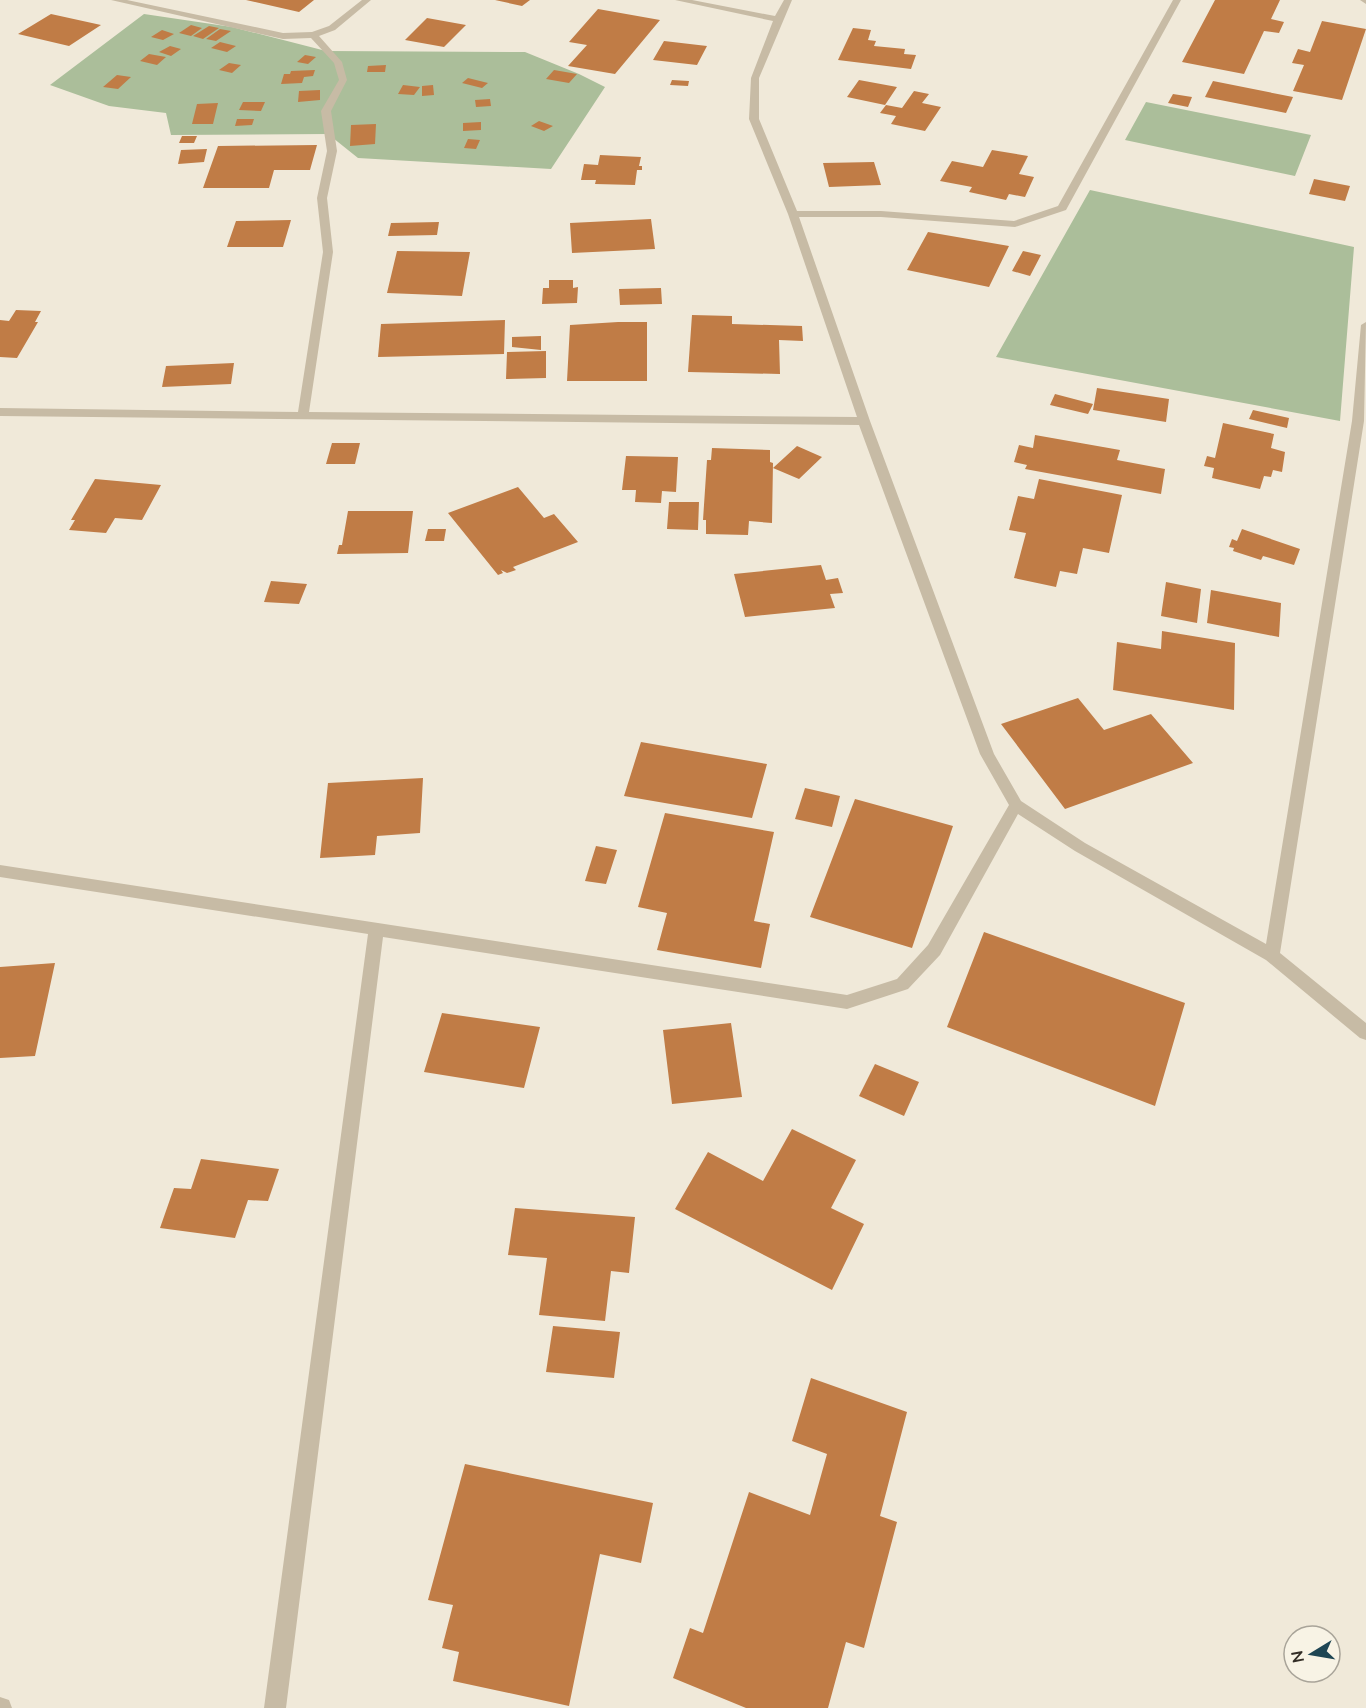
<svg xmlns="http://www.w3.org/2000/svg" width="1366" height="1708" font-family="'Nunito Sans',sans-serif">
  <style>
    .green { fill: #abbe9a }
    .building { fill: #c07c46 }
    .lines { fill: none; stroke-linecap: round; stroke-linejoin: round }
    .street { fill: #c7bba5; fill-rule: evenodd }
  </style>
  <rect width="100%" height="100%" fill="#f0e9d9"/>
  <!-- green -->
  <path class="green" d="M144 14 232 27 326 51 525 52 579 74 605 87 551 169 358 158 328 134 171 135 166 113 109 106 50 85Z
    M1146 102 1311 135 1295 176 1125 140Z
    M1090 190 1354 247 1340 421 996 357Z"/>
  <!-- building -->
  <path class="building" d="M246 0H314L299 12Z
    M495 0H530L522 6Z
    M1215 0H1280L1271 19 1284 22 1279 33 1264 31 1244 74 1182 62Z
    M598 9 660 20 615 74 568 66 587 45 569 42Z
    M51 14 101 25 69 46 18 34Z
    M427 18 466 25 444 47 405 40Z
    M1322 21 1366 29 1342 100 1293 91 1304 65 1292 63 1298 49 1310 52Z
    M191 25 202 28 191 36 179 33Z
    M209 26 219 28 203 39 193 36Z
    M853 28 871 30 868 40 876 41 874 46 905 49 904 54 916 55 911 69 838 60Z
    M220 29 231 31 216 41 206 39Z
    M162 30 174 34 163 40 151 37Z
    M664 41 707 46 697 65 653 60Z
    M220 42 236 46 227 52 211 48Z
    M170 46 181 49 171 56 159 52Z
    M149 54 166 57 157 65 140 61Z
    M305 55 316 57 308 64 297 62Z
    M229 63 241 65 232 73 219 70Z
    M386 65 385 72H367L368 66Z
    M315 70 313 76 304 77 302 83 281 84 284 74H290L291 71Z
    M554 70 577 74 569 83 546 79Z
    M117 75 131 77 118 89 103 87Z
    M468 78 488 83 482 88 462 83Z
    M672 80 689 81 688 86 670 85Z
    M859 80 897 87 885 105 847 97Z
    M1213 81 1293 97 1286 113 1205 97Z
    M403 85 420 87 414 95 398 94Z
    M433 85 434 95 422 96V86Z
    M320 90V100L298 102 299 91Z
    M914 91 929 94 922 103 941 107 925 131 891 124 896 116 880 113 886 105 902 108Z
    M1173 94 1192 97 1188 107 1168 103Z
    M490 99 491 106 476 107 475 100Z
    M243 102H265L261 111 239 110Z
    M218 103 213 124H192L197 104Z
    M237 119H254L252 125 235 126Z
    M539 121 553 126 544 131 531 126Z
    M481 122V130L463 131V123Z
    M376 124 375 144 350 146 351 125Z
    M182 136H197L194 143H179Z
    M468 139 480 140 476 149 464 148Z
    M317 145 310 170H274L269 188H203L218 146Z
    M207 149 204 162 178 164 181 150Z
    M992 150 1028 156 1019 174 1034 177 1025 197 1009 194 1006 200 969 192 972 187 940 181 952 161 983 167Z
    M600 155 641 157 639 166H642V170H637L635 185 595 184 596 180H581L584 164 598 165Z
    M874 162 881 185 829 187 823 163Z
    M1314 179 1350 186 1345 201 1309 194Z
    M651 219 655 249 572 253 570 223Z
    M291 220 283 247H227L236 221Z
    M439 222 437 235 388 236 391 223Z
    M928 232 1009 246 989 287 907 270Z
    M397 251 470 252 462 296 387 293Z
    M1023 251 1041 255 1030 276 1012 271Z
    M549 280H573V288L578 287 577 303 542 304 543 288H549Z
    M661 288 662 304 620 305 619 289Z
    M16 310 41 311 35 322H38L17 358 0 357V320L9 321Z
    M692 315 732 316V324L802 326 803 341 779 340 780 374 688 372Z
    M505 320 504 354 378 357 381 324Z
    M618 322H647V381H567L570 325Z
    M541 336V350L512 347V337Z
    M546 351V378L506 379 507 352Z
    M234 363 231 384 162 387 166 366Z
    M1097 388 1169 399 1166 422 1093 410Z
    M1055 394 1093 404 1088 414 1050 405Z
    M1253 410 1289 418 1287 428 1249 419Z
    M1223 423 1274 434 1271 448 1285 452 1282 472 1273 470 1271 477 1264 476 1260 489 1212 478 1214 468 1204 466 1207 456 1215 458Z
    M1035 435 1120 450 1117 460 1165 469 1161 494 1025 469 1027 465 1014 462 1019 445 1033 448Z
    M332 443H360L355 464H326Z
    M797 446 822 457 799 479 773 468Z
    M712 448 770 450V462L773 463 772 523 749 521 748 535 706 534V520H703L707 460H711Z
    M626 456 678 457 676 492 662 491 661 503 635 502 636 490H622Z
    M95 479 161 485 142 520 115 518 106 533 69 530 75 520H71Z
    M1039 479 1122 495 1109 553 1083 548 1077 574 1060 571 1056 587 1014 578 1026 533 1009 530 1018 496 1034 499Z
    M518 487 544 518 554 514 578 542 513 567 516 570 507 573 501 570 503 573 498 575 448 513Z
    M669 502H699L698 530 667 529Z
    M348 511H413L408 553 337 554 339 545H342Z
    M428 529H446L444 541H425Z
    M1242 529 1300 549 1294 565 1263 556 1261 560 1233 551 1234 548 1229 547 1232 539 1237 541Z
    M821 565 826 580 838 578 843 593 830 594 835 608 745 617 734 574Z
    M271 581 307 584 299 604 264 602Z
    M1166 582 1201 589 1197 623 1161 616Z
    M1211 590 1281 603 1279 637 1207 623Z
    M1162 631 1235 643 1234 710 1113 690 1117 642 1161 649Z
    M1078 698 1104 730 1151 714 1193 763 1065 809 1001 724Z
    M641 742 767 764 752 818 624 796Z
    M423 778 420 833 377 836 375 855 320 858 328 783Z
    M805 788 840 796 832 827 795 819Z
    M855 799 953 826 912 948 810 917Z
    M665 813 774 832 754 921 770 924 761 968 657 950 667 913 638 907Z
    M596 846 617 850 606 884 585 881Z
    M984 932 1185 1003 1155 1106 947 1027Z
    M55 963 35 1056 0 1058V967Z
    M442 1013 540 1027 524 1088 424 1072Z
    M731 1023 742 1097 672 1104 663 1030Z
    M875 1064 919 1082 904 1116 859 1096Z
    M792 1129 856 1160 831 1208 864 1224 832 1290 675 1209 708 1152 763 1181Z
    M201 1159 279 1169 268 1201 248 1200 235 1238 160 1228 174 1188 191 1189Z
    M515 1208 635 1217 629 1273 611 1271 605 1321 539 1315 547 1258 508 1255Z
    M553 1326 620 1332 614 1378 546 1372Z
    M811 1378 907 1412 880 1516 897 1522 864 1648 846 1642 828 1708H746L673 1678 690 1628 703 1633 749 1492 810 1515 827 1454 792 1441Z
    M465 1464 653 1503 641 1563 600 1554 569 1706 453 1681 459 1652 442 1648 453 1605 428 1600Z"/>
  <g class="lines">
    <!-- street -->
    <path class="street" d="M111 0H127L283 33 312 32 329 26 362 0H371L335 30 319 36 342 62 347 80 331 111 337 151 327 198 333 252 309 412 857 417 788 214 749 119 751 78 773 21 675 0H692L775 16 784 0H792L759 78V119L797 211H881L1014 221 1058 206 1173 0H1181L1066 210 1015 227 881 217H799L870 421 994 754 1021 801 1085 843 1266 944 1352 421 1361 325 1366 322 1364 421 1280 953 1366 1023V1040L1360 1038 1266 960 1075 851 1018 814 940 955 908 989 847 1009 383 937 286 1708H264L368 934 0 877V865L847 995 897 979 928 945 1009 805 980 754 859 425 0 416V408L298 412 323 252 317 198 327 151 321 111 339 80 334 63 311 38 283 39Z
      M1360 0H1366V4Z
      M0 1697 9 1700 12 1708H0Z"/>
  </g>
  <!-- north arrow -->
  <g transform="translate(1312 1654) rotate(259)"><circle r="28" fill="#f8f3e5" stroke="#a9a499" stroke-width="1.5"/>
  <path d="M0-4.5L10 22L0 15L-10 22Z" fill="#1e4553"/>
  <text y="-9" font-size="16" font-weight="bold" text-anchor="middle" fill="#332d26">N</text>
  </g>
</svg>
